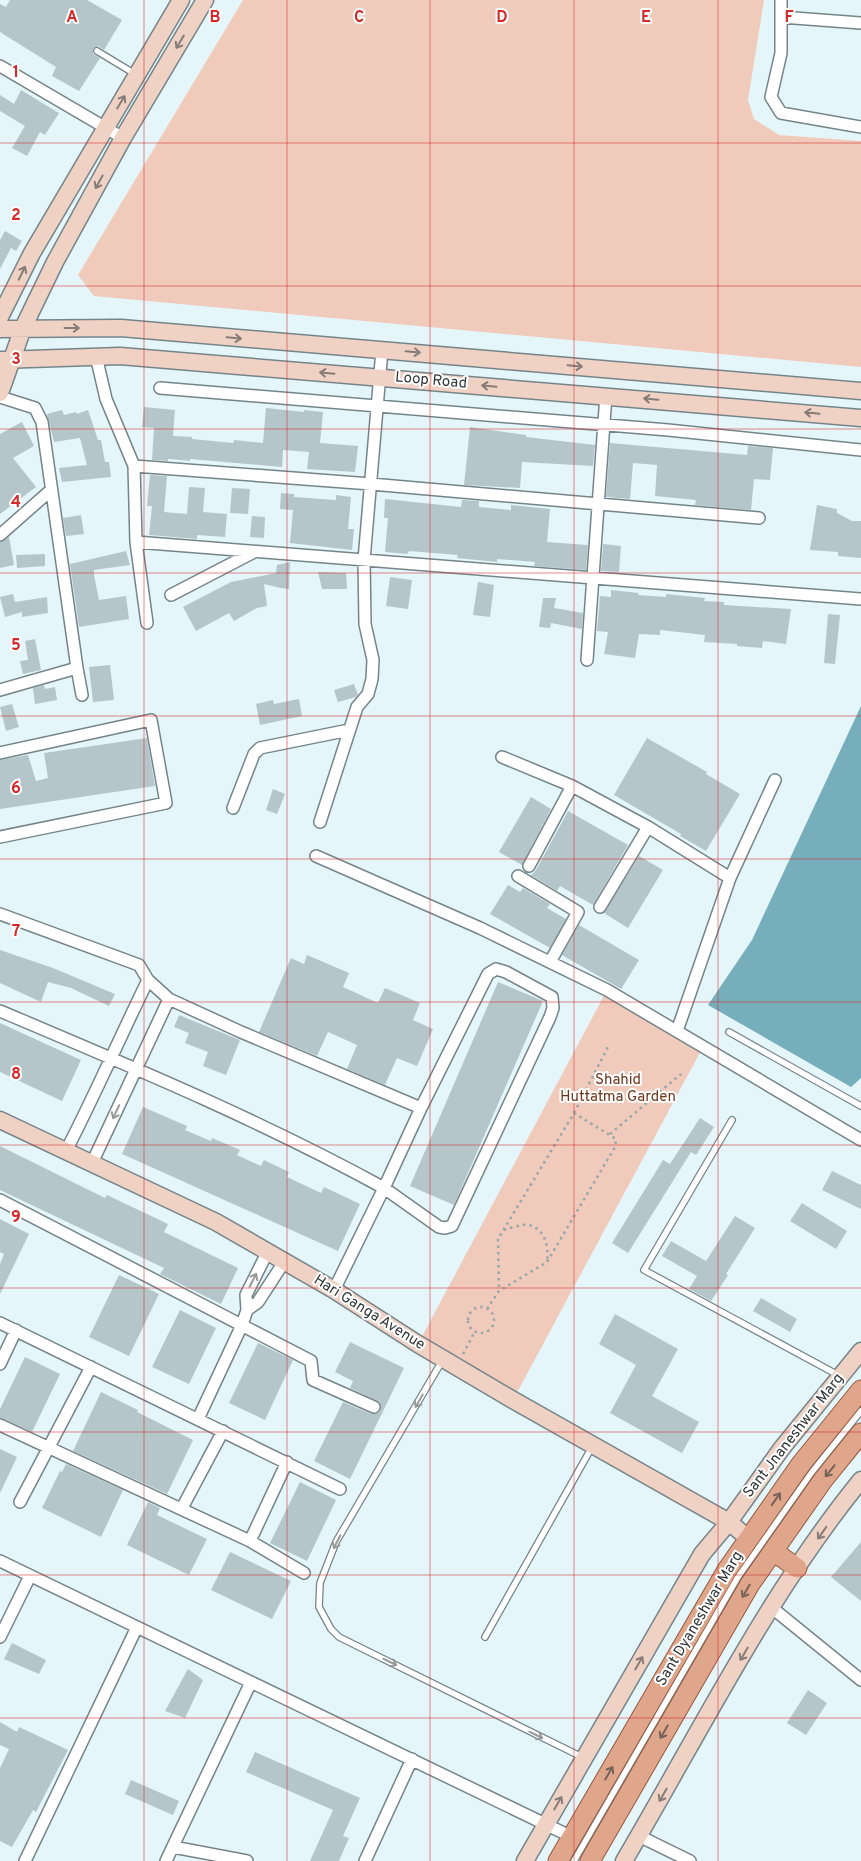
<svg xmlns="http://www.w3.org/2000/svg" width="861" height="1861" font-family="Overpass,sans-serif">
  <style>
    .green { fill: #f0cbbb }
    .water { fill: #77aebc }
    .building { fill: #b5c6ca }
    .lines { fill: none; stroke-linecap: round; stroke-linejoin: round }
    .lane-casing { stroke: #758489; stroke-width: 8 }
    .street-casing { stroke: #758489; stroke-width: 14 }
    .secondary-casing { stroke: #758489; stroke-width: 19 }
    .primary-casing { stroke: #95573b; stroke-width: 21 }
    .path { stroke: #99a6a9; stroke-width: 2.5; stroke-dasharray: 2.5 4; stroke-linecap: butt }
    .lane { stroke: #fff; stroke-width: 5.5 }
    .street { stroke: #fff; stroke-width: 11 }
    .secondary { stroke: #f0d2c5; stroke-width: 16 }
    .primary { stroke: #e0a68b; stroke-width: 19 }
    .oneway { stroke: #867c77 }
    .oneway2 { stroke: #979a9b }
    .oneway3 { stroke: #766259 }
    .grid { fill: none; stroke: #d62828; stroke-width: 1; stroke-opacity: 0.55 }
    .labels { text-anchor: middle; dominant-baseline: central; stroke-width: 4; stroke-linejoin: round; paint-order: stroke }
    .street-label { font-size: 15px; fill: #2f3537; stroke: #fff }
    .park-label { font-size: 15px; fill: #6e3419; stroke: #fff }
    .grid-label { font-size: 16px; text-anchor: middle; font-weight: bold; fill: #d62828; stroke: #fff; stroke-width: 4; stroke-linejoin: round; paint-order: stroke }
  </style>
  <rect width="100%" height="100%" fill="#e4f6fa"/>
  <!-- green -->
  <path class="green" d="M243 0H764L748 100 754 119 779 135 861 141V367L94 296 78 275Z
    M607 990 703 1047 513 1400 418 1344Z"/>
  <!-- water -->
  <path class="water" d="M861 706V1078L851 1087 708 1005 752 940Z"/>
  <!-- building -->
  <path class="building" d="M10 0H87L122 20 104 50 98 46 93 49V54L100 58 79 91 52 76 56 67 0 32V4L6 7Z
    M21 90 59 113 45 135 40 132 27 156 12 148 25 126 0 111V95L14 104Z
    M5 231 22 241 16 251 11 248 0 269V240Z
    M144 407 175 410 173 436 192 437V439L233 443 234 440 263 443 266 408 304 412V410L323 412 320 443 358 446 355 472 307 469 309 452 283 450 282 467 190 459V461L171 459H168V461L152 460 154 428 142 427Z
    M62 410 64 415 76 412 77 414 88 410 98 440H101L105 462H109L111 477 62 482 59 468 87 465 80 438 54 442 47 414Z
    M22 422 34 446 13 458 36 487 0 514V434Z
    M470 427 526 435V437L595 445 593 466 522 462 520 488 464 485Z
    M610 443 747 455 748 446 773 448 770 480 754 479 751 510 695 505 696 500 655 496 657 465 633 463 630 499 606 497Z
    M150 475 167 476 164 512 187 514 189 487 205 488 203 512 227 514 225 537 197 535V539L149 535 152 506H147Z
    M232 488 250 489 248 514 230 513Z
    M281 493 294 494V497L336 500V495L351 497 348 529H354L352 550 290 543 293 510 280 509Z
    M385 499 461 507 462 500 479 501V507L511 510V505L550 509 547 542 588 545 586 570 534 566 535 562 497 559V562L457 558 458 555 409 551 407 554 385 552 388 518H384Z
    M817 505 837 509V513L852 521H861V558L838 556V552L810 550Z
    M81 515 84 534 66 536 63 518Z
    M252 516 265 517 264 538 250 537Z
    M9 537 14 565 0 568V542Z
    M603 544 621 546 619 572 601 571Z
    M126 551 130 565 94 570V575L99 600 126 596 129 619 79 627 70 564Z
    M45 554V566L17 568 16 555Z
    M290 562 289 589 281 588 264 584 267 606 257 608 234 621 229 613 196 631 183 607 231 582 276 573 277 565Z
    M318 572 346 573 347 589H322Z
    M390 577 412 580 408 609 386 606Z
    M478 582 494 585 490 617 473 615Z
    M611 590 639 593 638 595 666 597V594L705 598 704 601 724 602V605L791 609 786 644 763 641 762 648 737 646V644L704 642 705 635 660 630V635L639 634 635 658 604 654 608 632 597 631 600 596 611 597Z
    M13 594 15 602 47 597 48 613 22 617V612L5 617 0 597Z
    M543 598H556L554 608 583 613 582 629 551 623 550 628 539 627Z
    M828 614 840 615 835 664 824 663Z
    M35 639 41 670 23 674 20 661 28 660 25 641Z
    M110 665 114 700 93 702 89 667Z
    M354 684 358 695 356 697 338 702 334 690Z
    M44 685 45 689 55 687 57 700 35 704 33 688Z
    M299 699 302 716 260 725 256 704 273 700 274 704Z
    M12 704 19 727 6 731 0 707Z
    M147 738 155 786 0 809V760L28 755 36 781 48 778 44 753Z
    M647 738 707 772 706 774 740 794 706 851 680 836 681 834 614 795Z
    M273 789 285 794 277 814 266 810Z
    M531 797 551 809 522 865 499 852Z
    M568 811 628 845 593 905 560 886 557 891 531 875 536 870Z
    M639 856 663 870 628 928 604 913Z
    M508 885 520 892 523 888 550 904 547 908 566 919 550 948 490 914Z
    M579 925 639 960 621 989 562 955Z
    M0 950 53 968 115 994 109 1006 71 988 48 982 41 1002 0 983Z
    M307 955 349 973 343 987 378 1003 385 988 420 1003 413 1020 433 1029 417 1066 397 1058 385 1085 347 1069 357 1045 328 1032 317 1056 259 1032 291 958 304 964Z
    M498 982 543 1001 454 1205 410 1186Z
    M179 1015 240 1040 226 1075 203 1066 208 1052 185 1043 189 1033 174 1027Z
    M0 1023 81 1060 62 1101 0 1072Z
    M143 1107 187 1126 185 1130 211 1141 212 1138 240 1150 237 1155 261 1166 264 1160 289 1172 287 1177 321 1193 324 1187 360 1204 338 1251 122 1154Z
    M700 1118 714 1127 696 1155 691 1152 628 1253 612 1243 663 1160 670 1164Z
    M0 1146 105 1198 107 1195 168 1224 164 1232 238 1268 221 1304 160 1274 164 1268 0 1190Z
    M832 1171 861 1185V1209L822 1190Z
    M802 1203 847 1231 836 1249 790 1221Z
    M735 1216 755 1228 726 1274 728 1275 711 1301 689 1289 697 1276 662 1256 671 1241 706 1261Z
    M0 1219 29 1234 0 1294V1264L4 1254 0 1252Z
    M119 1275 159 1294 129 1356 89 1337Z
    M761 1298 797 1319 790 1332 753 1311Z
    M180 1310 216 1328 189 1384 152 1367Z
    M615 1314 678 1349 652 1396 699 1422 682 1453 610 1413 636 1365 599 1344Z
    M350 1342 404 1368 350 1479 314 1461 343 1402 371 1414 378 1413 381 1410 380 1402 350 1388 353 1381 335 1372Z
    M258 1343 293 1360 265 1420 229 1403Z
    M25 1357 60 1374 32 1432 0 1418V1409Z
    M101 1392 138 1410 137 1412 193 1440 167 1494 73 1451Z
    M0 1449 17 1457 0 1493Z
    M66 1464 123 1490 101 1537 42 1508 60 1471 62 1472Z
    M300 1482 336 1500 307 1561 270 1543Z
    M148 1502 160 1508 157 1515 207 1539 189 1575 127 1545Z
    M861 1542V1601L831 1577Z
    M230 1552 291 1581 272 1619 211 1590Z
    M12 1643 46 1660 39 1674 4 1659Z
    M188 1669 203 1680 185 1718 165 1711Z
    M808 1690 827 1703 806 1735 787 1723Z
    M0 1722 17 1732 19 1727 68 1750 36 1812 33 1810 12 1847 0 1841V1768L9 1749 0 1745Z
    M255 1752 360 1798 343 1836 349 1838 339 1861H310L333 1810 246 1772Z
    M131 1780 179 1801 173 1815 125 1794Z"/>
  <g class="lines">
    <!-- lane casing -->
    <g class="lane-casing">
      <path id="lane" d="M97 51 135 74
        M729 1032 861 1106
        M732 1120 644 1270 838 1375
        M442 1361 336 1542 320 1583 319 1607 331 1629 339 1637 582 1757
        M485 1637 592 1447
        M574 1861 738 1577 812 1472 861 1411"/>
    </g>
    <!-- street casing -->
    <g class="street-casing">
      <path id="street" d="M781 0V53L771 97 781 113 861 127
        M781 17 861 23
        M0 66 123 138
        M96 356 106 399 134 466 136 542 147 623
        M160 388 668 430 861 450
        M0 397 35 408 42 422 77 668 82 695
        M134 466 371 484 759 518
        M0 535 51 490
        M136 542 861 599
        M171 595 254 552
        M587 660 606 395
        M0 690 77 668
        M0 753 151 720 166 803 0 837
        M502 757 572 786 648 827 730 878
        M233 808 254 754 260 748 349 730
        M320 822 357 707 368 694 372 679 373 660 365 624 364 560 382 350
        M316 856 480 928 607 990 861 1140
        M529 866 572 786
        M518 876 578 912 550 962
        M600 907 648 827
        M0 914 139 965 148 980C120 1037 95 1095 66 1151
        M148 980 169 999 241 1032 421 1108
        M0 1011C130 1066 260 1120 384 1188L421 1108 488 974 496 969 506 972 552 997 553 1008 550 1017 452 1226 445 1228 439 1227 384 1188 334 1290
        M677 1031 730 878 775 780
        M92 1163 169 999
        M0 1200 311 1361 313 1380 374 1407
        M247 1310 258 1302 284 1262
        M0 1323 340 1489
        M0 1364 16 1330
        M198 1419 242 1325 247 1310 246 1295 267 1253
        M0 1425 250 1541 304 1573
        M20 1502 91 1367
        M182 1508 223 1431
        M250 1541 287 1462
        M0 1561 572 1837
        M771 1607 861 1680
        M0 1637 30 1576
        M639 1836 690 1861
        M173 1847 247 1861
        M25 1861 137 1627
        M166 1861 251 1682
        M365 1861 412 1759"/>
    </g>
    <!-- secondary casing -->
    <g class="secondary-casing">
      <path id="secondary" d="M0 317 32 253 181 0
        M0 329 121 328 861 391
        M0 360 120 356 861 418
        M0 393 23 328 55 262 123 138 205 0
        M0 1120 216 1222 334 1290 418 1344 513 1400 729 1522 749 1539
        M525 1861 702 1554 729 1522 782 1448 861 1351
        M624 1861C699 1734 768 1594 861 1480"/>
    </g>
    <!-- primary casing -->
    <g class="primary-casing">
      <path id="primary" d="M773 1551 797 1568
        M558 1861 727 1570 801 1464 861 1390
        M590 1861 750 1584 823 1480 861 1433"/>
    </g>
    <!-- path -->
    <path class="path" d="M574 1113 609 1045
      M610 1134 681 1074
      M504 1230C511 1228 521 1224 528 1225 545 1228 549 1247 547 1261
      M468 1320a13 13 0 1 1 26 0a13 13 0 1 1-26 0Z
      M487 1309 499 1291 547 1262 615 1147 616 1139 574 1113 498 1239 499 1291
      M463 1354 475 1331"/>
    <!-- lane -->
    <use href="#lane" class="lane"/>
    <!-- street -->
    <use href="#street" class="street"/>
    <!-- secondary -->
    <use href="#secondary" class="secondary"/>
    <!-- primary -->
    <use href="#primary" class="primary"/>
  </g>
  <!-- one-way arrows -->
  <defs><path id="oneway-shaft" d="M-6 0H5M1.5-3L5.5 0L1.5 3" fill="none" stroke-width="1.6" stroke-linecap="round" stroke-linejoin="round" transform="scale(1.25)"/></defs>
  <g class="oneway">
    <use href="#oneway-shaft" transform="translate(180 42) rotate(121)"/>
    <use href="#oneway-shaft" transform="translate(121 102) rotate(-59)"/>
    <use href="#oneway-shaft" transform="translate(99 182) rotate(119)"/>
    <use href="#oneway-shaft" transform="translate(22 273) rotate(-64)"/>
    <use href="#oneway-shaft" transform="translate(72 328)"/>
    <use href="#oneway-shaft" transform="translate(234 338) rotate(5)"/>
    <use href="#oneway-shaft" transform="translate(413 352) rotate(5)"/>
    <use href="#oneway-shaft" transform="translate(575 366) rotate(5)"/>
    <use href="#oneway-shaft" transform="translate(327 373) rotate(-175)"/>
    <use href="#oneway-shaft" transform="translate(489 386) rotate(-175)"/>
    <use href="#oneway-shaft" transform="translate(651 399) rotate(-175)"/>
    <use href="#oneway-shaft" transform="translate(812 413) rotate(-174)"/>
    <use href="#oneway-shaft" transform="translate(822 1533) rotate(125)"/>
    <use href="#oneway-shaft" transform="translate(744 1654) rotate(120)"/>
    <use href="#oneway-shaft" transform="translate(639 1663) rotate(-60)"/>
    <use href="#oneway-shaft" transform="translate(663 1795) rotate(120)"/>
    <use href="#oneway-shaft" transform="translate(558 1803) rotate(-60)"/>
  </g>
  <g class="oneway2">
    <use href="#oneway-shaft" transform="translate(116 1112) rotate(115)"/>
    <use href="#oneway-shaft" transform="translate(253 1280) rotate(-63)"/>
    <use href="#oneway-shaft" transform="translate(419 1401) rotate(120)"/>
    <use href="#oneway-shaft" transform="translate(337 1542) rotate(117)"/>
    <use href="#oneway-shaft" transform="translate(390 1662) rotate(26)"/>
    <use href="#oneway-shaft" transform="translate(536 1735) rotate(26)"/>
  </g>
  <g class="oneway3">
    <use href="#oneway-shaft" transform="translate(830 1471) rotate(129)"/>
    <use href="#oneway-shaft" transform="translate(776 1499) rotate(-55)"/>
    <use href="#oneway-shaft" transform="translate(746 1591) rotate(120)"/>
    <use href="#oneway-shaft" transform="translate(664 1732) rotate(120)"/>
    <use href="#oneway-shaft" transform="translate(609 1773) rotate(-60)"/>
  </g>
  <!-- grid -->
  <path class="grid" d="M144 0V1861M287 0V1861M430 0V1861M574 0V1861M718 0V1861M0 143H861M0 286H861M0 429H861M0 573H861M0 716H861M0 859H861M0 1002H861M0 1145H861M0 1288H861M0 1432H861M0 1575H861M0 1718H861"/>
  <g class="labels">
    <!-- street labels -->
    <g class="street-label">
      <text transform="translate(431 381) rotate(5)">Loop Road</text>
      <text transform="translate(369 1313) rotate(32)">Hari Ganga Avenue</text>
      <text transform="translate(794 1436) rotate(-52)">Sant Jnaneshwar Marg</text>
      <text transform="translate(700 1619) rotate(-59)">Sant Dyaneshwar Marg</text>
    </g>
    <!-- park labels -->
    <g class="park-label">
      <text x="618" y="1080">Shahid<tspan x="618" dy="17">Huttatma Garden</tspan></text>
    </g>
  </g>
  <g class="grid-label">
    <text x="72" y="22">A</text>
    <text x="215" y="22">B</text>
    <text x="359" y="22">C</text>
    <text x="502" y="22">D</text>
    <text x="646" y="22">E</text>
    <text x="789" y="22">F</text>
    <text x="16" y="77">1</text>
    <text x="16" y="220">2</text>
    <text x="16" y="364">3</text>
    <text x="16" y="507">4</text>
    <text x="16" y="650">5</text>
    <text x="16" y="793">6</text>
    <text x="16" y="936">7</text>
    <text x="16" y="1079">8</text>
    <text x="16" y="1222">9</text>
  </g>
</svg>
